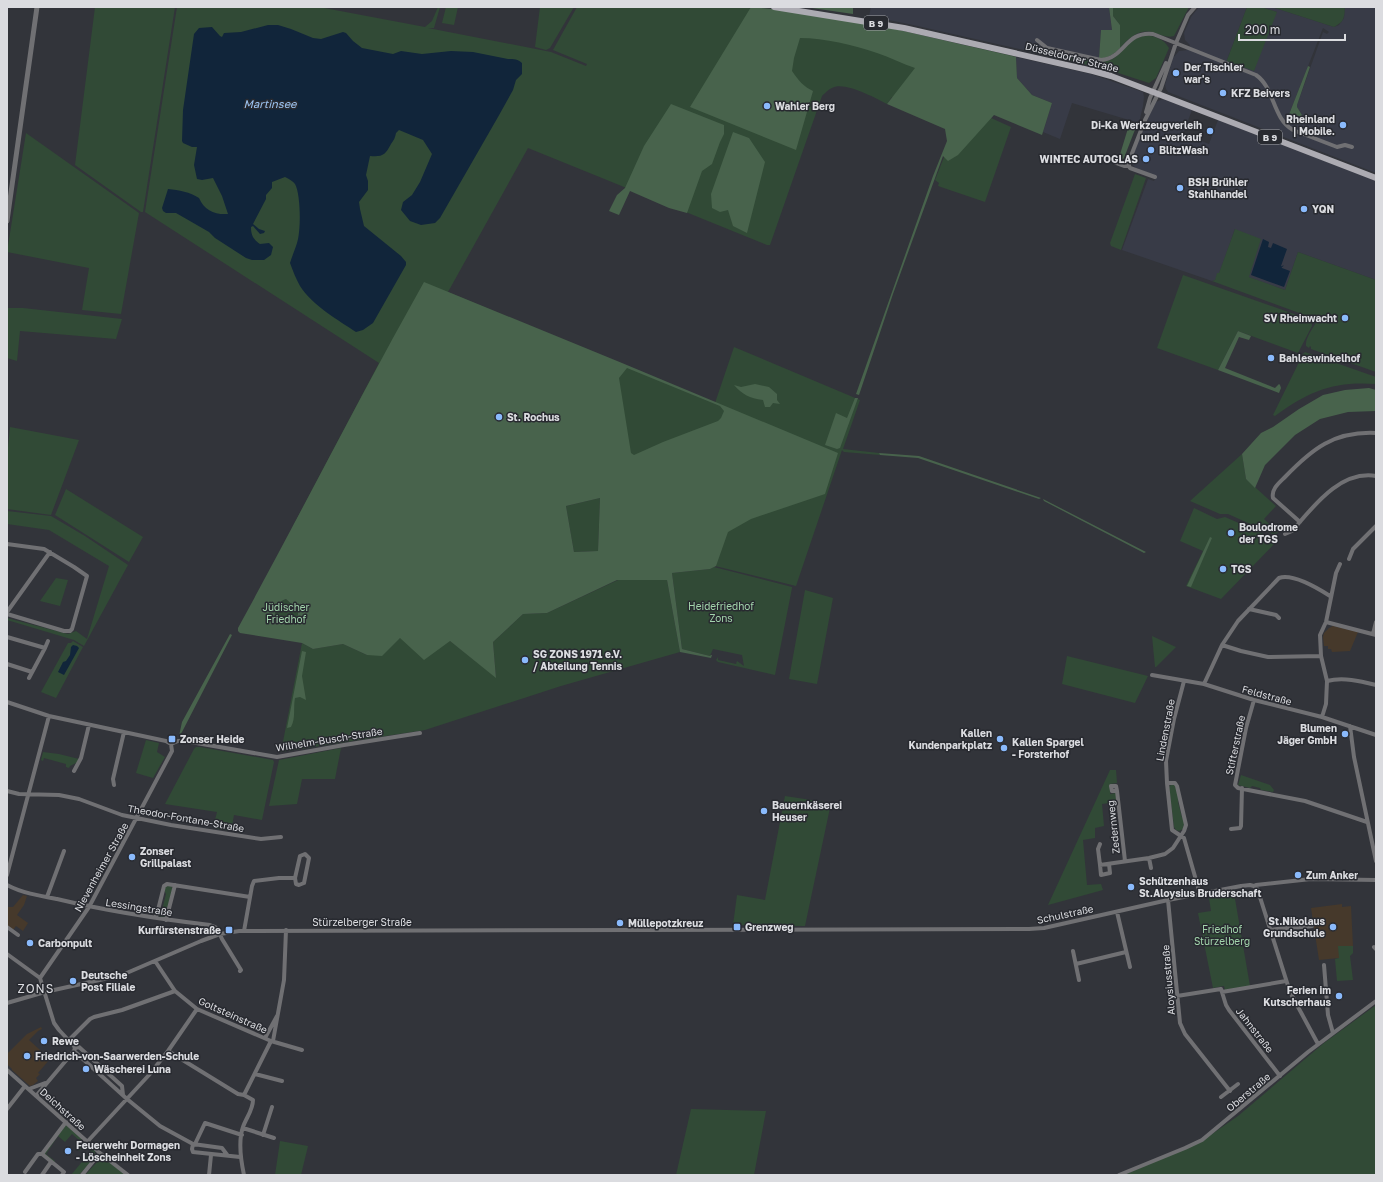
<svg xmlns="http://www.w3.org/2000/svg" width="1383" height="1182" font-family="'Golos Text',sans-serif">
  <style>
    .built { fill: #383b47; fill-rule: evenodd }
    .education { fill: #46392b }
    .green { fill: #314a36 }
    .forest { fill: #48634c; fill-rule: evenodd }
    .water { fill: #11253a }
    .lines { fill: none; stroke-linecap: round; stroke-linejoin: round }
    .stream { stroke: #11253a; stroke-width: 1 }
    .minor { stroke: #707073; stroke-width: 4 }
    .tertiary { stroke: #707073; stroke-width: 5 }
    .primary { stroke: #acabb2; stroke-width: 6 }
    .poi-dot { fill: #8abafc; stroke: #282a30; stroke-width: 1.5 }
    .labels { text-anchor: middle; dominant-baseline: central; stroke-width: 3; stroke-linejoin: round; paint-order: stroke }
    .shield { fill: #282a30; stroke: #a5a7ab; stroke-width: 1 }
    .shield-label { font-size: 9px; font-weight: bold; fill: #dbdce0 }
    .street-label { font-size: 10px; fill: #dbdce0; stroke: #282a30 }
    .poi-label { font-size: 10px; font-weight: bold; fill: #dbdce0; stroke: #282a30; text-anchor: start }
    .park-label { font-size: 10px; fill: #a2d4ab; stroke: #282a30 }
    .water-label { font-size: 11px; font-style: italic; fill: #9dc5f3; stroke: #282a30 }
    .quarter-label { font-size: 12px; letter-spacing: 1px; fill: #dbdce0; stroke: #282a30 }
  </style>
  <rect width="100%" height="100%" fill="#32343a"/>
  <!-- built -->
  <path class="built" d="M871 7H1109L1112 30H1101L1099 61 1048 52H1047L1046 55 913 25 869 16Z
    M1199 7H1247L1227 60 1277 12 1261 7H1272L1334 27 1339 25 1344 18 1345 7H1376V173L1168 92 1166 89 1165 85 1173 58 1179 51 1188 50 1190 45 1185 40 1184 33 1191 17ZM1323 28 1329 32 1327 34 1323 32 1297 105V107L1302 115 1288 117Z
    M1016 57 1091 74 1143 92 1144 97 1143 106 1139 123 1072 103 1060 139 1043 132 1052 103 1032 95 1017 78Z
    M1163 99 1192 110 1183 134 1209 144 1218 120 1376 181V280L1298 252 1285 290 1248 277 1235 229 1219 274 1215 280 1212 281 1122 250 1148 179 1154 181 1156 176 1136 168 1133 165 1131 159 1149 116 1156 102Z"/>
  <!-- education -->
  <path class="education" d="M1333 626 1358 632 1350 651 1332 652 1331 649H1328V646H1324L1323 637 1324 633 1329 628Z
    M23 895 27 896 24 905 17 915 28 923 23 931 16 926 13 930 7 926V907H13Z
    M1342 904V907L1351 906 1353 946H1339V958L1319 960 1311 908Z
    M41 1027 42 1029 38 1031 29 1040 50 1059 38 1073 40 1074 36 1078 38 1081 33 1085 30 1086 12 1070V1069L8 1065 7 1054 27 1034Z"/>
  <!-- green -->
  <path class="green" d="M95 7H175L143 212H141L75 165Z
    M177 7H319L425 27 432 21 438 7H440L434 28H428L551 52 586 66 587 64 553 50 577 7H742L883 28 1014 56 1016 61 995 113H980L1011 127 985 202 938 186 939 183 935 180 961 114 892 97 887 104C875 98 844 81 832 88 829 89 825 93 822 96L770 245H767L528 148 448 292 715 403 734 347 860 400 843 449 879 453 880 455 844 452 842 450 796 586 711 565 624 489 304 521 293 526 379 363 145 212Z
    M446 7H458L454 25 442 23Z
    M540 7H574L550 48 546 50 535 47Z
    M1113 7H1189L1174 36C1167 38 1162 35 1155 33 1140 28 1130 37 1120 48V25L1113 16Z
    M1247 7H1261L1277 12 1254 71 1227 61V60Z
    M1272 7H1345C1344 18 1345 21 1334 27Z
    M1145 35C1155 36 1164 39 1169 48L1156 78 1149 83 1109 70 1046 55 1047 51 1099 61C1118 63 1120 49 1133 40 1137 37 1141 37 1145 35Z
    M26 133 139 213 121 314 82 310 89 268 7 252Z
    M1135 174 1146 178 1121 250 1111 246 1110 243Z
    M1235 229 1261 239 1249 277 1285 290 1298 252 1376 280V372L1311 349V347L1310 346 1309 348 1306 346C1305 339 1312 329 1316 323H1320L1321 321 1212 281 1215 280 1217 273H1219Z
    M1183 275 1311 320 1312 326 1298 353 1238 331 1218 370 1157 348Z
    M7 308H23L122 319 116 339 20 331 17 361 7 358Z
    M1305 352 1376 377V384C1334 381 1309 391 1275 416L1273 415 1303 354Z
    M10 427 79 440 51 515 7 509V457Z
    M1242 454 1246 479 1276 506 1264 519 1278 532 1275 535 1228 514H1220L1190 501Z
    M66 489 143 537 129 562 55 515Z
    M600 498 598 551 574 552 566 506Z
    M1194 508 1217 519 1225 517 1278 540 1221 599 1186 586 1203 551 1180 541Z
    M7 511 51 516 85 536 128 565 84 646 74 640 7 620V618L68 634 76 631 87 639 109 566 49 530 7 524Z
    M714 567 792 587V588L775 675 718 662 716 660 718 657V660L736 664 737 661 744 666 742 655 713 649 710 656 682 649 672 573 710 569Z
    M56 578 68 580 60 606 40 601Z
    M618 580H667L680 652 561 686 425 730 281 752 302 643 313 649 343 644 367 655 400 638 450 641 496 677 493 642 523 614 547 613Z
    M805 590 833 598 817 684 789 679Z
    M286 599 298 610V615L291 624 285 625 275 616C274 607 278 602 286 599Z
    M1152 636 1176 647 1156 667H1155Z
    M73 641 83 647 56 698 41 692 68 643H71Z
    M1067 656 1148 676 1135 703 1062 684Z
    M146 740 159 743 157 752 165 757 153 778 136 773Z
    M196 747H200L273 760 274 762 262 820 234 815 231 831 213 828 217 812 165 804 194 749Z
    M341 748 335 779H302L297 804 269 806 279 760Z
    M43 752 59 754 79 759 78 762 70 766 69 768 66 767V764L44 758 43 761 41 760Z
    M1110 770H1116L1117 783 1110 784V794L1116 793 1117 802 1102 804 1104 826 1095 828V838L1083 840 1087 885 1101 884 1103 890 1048 905Z
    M1241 775 1270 785 1274 790 1273 792 1261 790 1260 788 1252 786 1250 788 1238 785Z
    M1171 785H1175L1179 800 1178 802 1182 817C1185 821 1184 825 1183 829L1179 831 1176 830 1174 827 1169 787Z
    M785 796 831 803 805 926 733 925 737 895 765 900Z
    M168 886H171L173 889 166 912 167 913 165 917 158 916V912L162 910 166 894 164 890 165 887Z
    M1234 893 1250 986 1225 990 1224 986 1213 988 1198 913 1211 911 1209 898Z
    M1338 946H1353V953L1350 956 1353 980 1337 981 1335 959 1339 958Z
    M1376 1005V1175H1124L1202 1141 1238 1116 1324 1043Z
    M691 1109 766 1111 754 1175H676Z
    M66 1125 82 1139V1141L76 1147 75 1145 79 1140 72 1134 65 1142 58 1136 46 1154 55 1161 54 1162 45 1154V1153Z
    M280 1141 308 1146 301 1175H275Z
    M86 1143 95 1150V1157L79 1175H71L91 1151 85 1145 79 1151H78Z
    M101 1158 106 1159 126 1175H85Z"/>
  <!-- forest -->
  <path class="forest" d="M751 7 782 10 882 26 1016 57 1017 78 1032 95 1052 103 1042 135 994 115 958 155 948 161 943 156 893 294 859 395 856 394 933 176 947 141 945 129 887 104 915 68C902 64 890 57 877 53 853 45 825 38 800 38L794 58 792 71C798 80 804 87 813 91L796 150 690 107Z
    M805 7H853V14Z
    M1109 7H1113V16L1120 25V48C1114 54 1108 59 1099 58L1101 30H1112Z
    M1308 66 1310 67 1297 105V107L1302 115 1299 122 1288 117Z
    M671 104 724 125V134L720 142 712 164 702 171 687 213 669 208 630 191 619 215 609 211 617 195 625 188 644 146Z
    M1129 125 1136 127 1124 158 1121 161H1118Z
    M733 132 749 138 765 162 747 233 733 226 728 210 720 212 712 208 711 194Z
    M424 282 622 363 838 453 825 494 751 519 728 532 716 566 710 569 672 573 682 649 710 656 711 655H712L711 658 680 652 667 580H617L547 613 523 614 493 642 496 678 450 641 424 660 400 638 382 656 367 655 343 644 313 649 302 643 240 633 238 631V628C301 513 360 396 424 282ZM627 368 720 406 724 411 721 418 718 421 663 442 634 455 631 453 619 378ZM600 498 598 551 574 552 566 506ZM286 599 298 610V615L291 624 285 625 275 616C274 607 278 602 286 599Z
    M1238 331 1251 336 1249 340 1239 337 1225 368 1275 388 1279 384 1280 385 1281 388 1279 393 1218 370Z
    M755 384 769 387 777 394V400L780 404 773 403 770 407H765L763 400C749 398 743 395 734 385L741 387Z
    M1369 388 1376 390V411L1348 412 1320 419 1295 435 1265 465 1255 488 1246 479 1242 454 1261 433 1273 427 1299 409 1323 395 1345 390Z
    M855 398H858L840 448 837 449 825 445 836 413 847 418Z
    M879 453 919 456 1041 498 1039 499 918 458 880 455Z
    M1043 499 1146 552 1144 553 1044 501Z
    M1210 537 1212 538 1191 587 1187 586Z
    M230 634 232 635 182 732 179 736 182 722Z
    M302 651 306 652 302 676 306 700 300 697 295 698C293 708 296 718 291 727L287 728Z"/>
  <!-- water -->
  <path class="water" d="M268 25H278L291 29 313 38 321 39 343 32 346 33 353 41 362 48 393 54 401 51 422 54 451 51 473 52 508 59C514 59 518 59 522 63V74L516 80 513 90 498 117 440 218 435 223 421 225 410 221 401 210 403 202 412 195 420 182 432 154 423 140 399 130 396 133C395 138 394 140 391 144 385 155 383 157 370 156L366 175 368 181V190L359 202 360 209 364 226 401 256 406 262V265L373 323 363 330 356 332C338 320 312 305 300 286 296 279 293 271 290 263 292 256 295 250 297 243 301 231 301 195 295 184 293 181 289 179 285 177L272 182V188L266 195V199L253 224 259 229 265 231 264 233 260 234 253 226 251 227C251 235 253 239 260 244L269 243 273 247 271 255 264 260H252L246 258 215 238 209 232 176 213H166L163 211 162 208 168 189C179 190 190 192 199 198 204 210 215 215 228 214L222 196 213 178 202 180 197 179 194 165 197 147H192L183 143 182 141 183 110 194 34 199 28 212 27 220 36 222 37 224 33 241 32Z
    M1263 239 1269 242 1268 247 1271 248 1273 243 1287 249 1281 266 1282 268 1290 271 1284 287 1251 275Z
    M73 645 77 646 79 648 64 675 58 672 63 662 66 661 70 655 71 647Z"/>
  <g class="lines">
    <!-- stream -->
    <path class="stream" d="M1281 267 1283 266"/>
    <!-- minor -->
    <path class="minor" d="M1037 40 1047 48 1101 60C1125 58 1125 31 1153 34L1256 75C1275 88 1272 118 1293 130L1337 147 1345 145 1352 147
      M1146 112 1150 98 1166 63
      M1116 163 1124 166H1129L1130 168 1155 177
      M1129 166V161L1145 120 1161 88 1176 43 1188 15 1195 7
      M1300 522 1273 498C1271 489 1279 483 1285 477 1312 449 1334 431 1376 433
      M1285 534 1292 531C1313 507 1340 470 1376 476
      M7 544 44 549 74 567 87 576 72 629 70 631H64L7 614
      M1349 559 1353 549 1376 526
      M1249 609 1276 615 1279 618
      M7 612 50 552
      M1326 622 1376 635
      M1373 634 1376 622
      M7 637 45 648 29 678
      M1222 645 1241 651 1268 657 1321 656
      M45 648 48 641
      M7 664 32 672
      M1152 675 1204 684 1254 700 1322 717 1376 735
      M1184 681 1174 719 1166 761 1167 783 1172 830 1184 838 1200 894
      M1327 681C1343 677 1360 681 1376 685
      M1204 684 1222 645 1238 621 1279 578C1293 573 1319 589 1330 596
      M1254 700 1246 728 1235 785 1238 788 1305 801 1367 822
      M7 702 49 716 166 741 171 744
      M1322 717 1326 704 1327 681 1321 656 1320 635 1326 622 1336 573 1340 564
      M1350 726 1354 757 1376 861
      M171 744 178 741H185L277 757 344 745 420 733
      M74 771 81 758 89 725
      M114 785 113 779 124 732
      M7 791 19 794 59 795 79 799 122 815 171 825 261 839 281 837
      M1117 791H1112L1111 786H1116L1117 791 1125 861
      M1231 829 1240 828 1241 826 1242 788
      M1100 844 1098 849 1100 865 1149 858 1165 854 1173 848 1184 831 1186 825 1177 786 1175 783H1167
      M305 854 309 858 304 883 299 885 296 884 295 878 300 856Z
      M1149 858 1151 868
      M1100 865 1101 875 1110 873 1109 864
      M7 875 49 716
      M7 885C22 893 40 896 57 899 107 911 159 919 210 925L215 927 218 930 222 939 241 970 240 971
      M1254 886 1258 890 1259 894 1290 992 1318 1044
      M47 897 64 851
      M1168 900 1180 1023 1185 1034 1230 1091
      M1117 912 1130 967
      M156 918 164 886 167 884 250 897
      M166 920 175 885
      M7 927 18 935
      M1271 930C1285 927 1298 928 1312 926
      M244 931 252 886 254 881 279 878H295
      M1374 947 1376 949
      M1073 951 1079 980
      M7 954 40 978
      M155 961 175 991 197 1009 271 1041 302 1050
      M1076 964 1126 952
      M1324 965 1328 1015 1333 1033
      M40 978 54 1023 59 1030 74 1046 75 1048 74 1051 127 1099 160 1126 193 1144 192 1149 193 1152 240 1157
      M40 978 89 907 172 751 171 744
      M1222 992 1286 981
      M1177 996 1221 989 1226 1005 1229 1010 1280 1076
      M7 1003 45 992 122 975 201 941 220 934 239 931 1029 929 1044 928 1168 900 1241 886 1250 885 1254 886 1256 885 1311 879 1376 880
      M265 1038 277 1016
      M69 1040 90 1019 94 1017 122 1010 175 991
      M273 1041 284 980 286 930
      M75 1048 79 1047 122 1086 123 1095
      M168 1051 238 1094 244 1095 253 1100C253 1110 246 1118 243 1127 238 1141 241 1161 244 1175
      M7 1070 100 1153 128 1175
      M255 1074 282 1081
      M29 1089 45 1083
      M244 1095 271 1041
      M36 1096 74 1051
      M1221 1097 1238 1084
      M7 1109 25 1086
      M243 1128 274 1138
      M263 1135 272 1107
      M87 1142 149 1075 168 1051 197 1009
      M193 1144 222 1148 228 1156
      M195 1144 205 1123 242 1135
      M25 1172 38 1154H42
      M42 1175 51 1162
      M62 1175 64 1172 42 1154 66 1122
      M82 1175 100 1153
      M209 1175 211 1155
      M1119 1175 1185 1148 1202 1140 1308 1052 1376 1001"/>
    <!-- tertiary -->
    <path class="tertiary" d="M7 221 37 7"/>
    <!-- primary -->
    <path class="primary" d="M774 7 904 28 1093 71 1111 76 1153 92 1376 178"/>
  </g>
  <!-- markers -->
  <g class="poi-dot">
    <circle cx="1176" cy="73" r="4"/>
    <circle cx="1223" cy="93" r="4"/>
    <circle cx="767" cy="106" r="4"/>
    <circle cx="1343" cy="125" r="4"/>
    <circle cx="1210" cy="131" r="4"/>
    <circle cx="1151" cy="150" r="4"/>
    <circle cx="1146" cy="159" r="4"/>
    <circle cx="1180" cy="188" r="4"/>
    <circle cx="1304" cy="209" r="4"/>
    <circle cx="1345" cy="318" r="4"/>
    <circle cx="1271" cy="358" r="4"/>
    <circle cx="499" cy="417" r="4"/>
    <circle cx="1231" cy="533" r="4"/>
    <circle cx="1223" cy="569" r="4"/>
    <circle cx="525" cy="660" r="4"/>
    <circle cx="1345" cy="734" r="4"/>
    <rect x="168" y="735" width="8" height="8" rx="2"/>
    <circle cx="1000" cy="739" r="4"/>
    <circle cx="1004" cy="748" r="4"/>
    <circle cx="764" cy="811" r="4"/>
    <circle cx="132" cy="857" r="4"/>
    <circle cx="1298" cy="875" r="4"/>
    <circle cx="1131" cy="887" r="4"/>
    <circle cx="620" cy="923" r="4"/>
    <rect x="733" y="923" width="8" height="8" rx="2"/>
    <circle cx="1333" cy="927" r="4"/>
    <rect x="225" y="926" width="8" height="8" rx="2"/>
    <circle cx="30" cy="943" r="4"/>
    <circle cx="73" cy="981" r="4"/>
    <circle cx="1339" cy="996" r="4"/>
    <circle cx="44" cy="1041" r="4"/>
    <circle cx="27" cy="1056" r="4"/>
    <circle cx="86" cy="1069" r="4"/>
    <circle cx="68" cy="1151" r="4"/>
  </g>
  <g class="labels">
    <!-- shield labels -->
    <g class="shield">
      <rect x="864" y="16" width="24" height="14" rx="3"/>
      <rect x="1258" y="130" width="24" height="14" rx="3"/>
    </g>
    <g class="shield-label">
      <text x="876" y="23">B 9</text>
      <text x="1270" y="137">B 9</text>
    </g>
    <!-- street labels -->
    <g class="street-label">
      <text transform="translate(1072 57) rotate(14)">Düsseldorfer Straße</text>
      <text transform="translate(1267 695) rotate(15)">Feldstraße</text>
      <text transform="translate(1165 730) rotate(-79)">Lindenstraße</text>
      <text transform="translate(329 739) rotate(-9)">Wilhelm-Busch-Straße</text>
      <text transform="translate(1235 745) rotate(-78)">Stifterstraße</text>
      <text transform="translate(186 818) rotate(10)">Theodor-Fontane-Straße</text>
      <text transform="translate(1113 827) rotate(-96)">Zedernweg</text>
      <text transform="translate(101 867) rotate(-61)">Nievenheimer Straße</text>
      <text transform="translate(139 907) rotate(9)">Lessingstraße</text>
      <text transform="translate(1065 914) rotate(-12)">Schulstraße</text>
      <text x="362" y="922">Stürzelberger Straße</text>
      <text transform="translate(1168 980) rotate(-95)">Aloysiusstraße</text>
      <text transform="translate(233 1015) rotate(24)">Goltsteinstraße</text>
      <text transform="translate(1255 1030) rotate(52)">Jahnstraße</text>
      <text transform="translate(1248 1092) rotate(-40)">Oberstraße</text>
      <text transform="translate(63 1109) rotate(42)">Deichstraße</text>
    </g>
    <!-- poi labels -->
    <g class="poi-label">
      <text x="1184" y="67">Der Tischler<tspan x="1184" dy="12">war's</tspan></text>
      <text x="1231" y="93">KFZ Beivers</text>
      <text x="775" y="106">Wahler Berg</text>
      <text x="1335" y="119" text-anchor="end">Rheinland<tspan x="1335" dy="12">| Mobile.</tspan></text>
      <text x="1202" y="125" text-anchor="end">Di-Ka Werkzeugverleih<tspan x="1202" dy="12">und -verkauf</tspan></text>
      <text x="1159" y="150">BlitzWash</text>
      <text x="1138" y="159" text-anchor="end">WINTEC AUTOGLAS</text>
      <text x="1188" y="182">BSH Brühler<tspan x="1188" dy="12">Stahlhandel</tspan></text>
      <text x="1312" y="209">YQN</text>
      <text x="1337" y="318" text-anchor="end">SV Rheinwacht</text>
      <text x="1279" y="358">Bahleswinkelhof</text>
      <text x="507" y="417">St. Rochus</text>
      <text x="1239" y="527">Boulodrome<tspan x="1239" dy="12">der TGS</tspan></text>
      <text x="1231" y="569">TGS</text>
      <text x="533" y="654">SG ZONS 1971 e.V.<tspan x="533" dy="12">/ Abteilung Tennis</tspan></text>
      <text x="1337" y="728" text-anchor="end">Blumen<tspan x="1337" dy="12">Jäger GmbH</tspan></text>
      <text x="992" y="733" text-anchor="end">Kallen<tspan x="992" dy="12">Kundenparkplatz</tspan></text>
      <text x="180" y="739">Zonser Heide</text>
      <text x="1012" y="742">Kallen Spargel<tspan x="1012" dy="12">- Forsterhof</tspan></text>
      <text x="772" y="805">Bauernkäserei<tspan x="772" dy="12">Heuser</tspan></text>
      <text x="140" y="851">Zonser<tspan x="140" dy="12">Grillpalast</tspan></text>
      <text x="1306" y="875">Zum Anker</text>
      <text x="1139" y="881">Schützenhaus<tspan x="1139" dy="12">St.Aloysius Bruderschaft</tspan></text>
      <text x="1325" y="921" text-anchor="end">St.Nikolaus<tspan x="1325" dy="12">Grundschule</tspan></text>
      <text x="628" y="923">Müllepotzkreuz</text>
      <text x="745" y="927">Grenzweg</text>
      <text x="221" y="930" text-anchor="end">Kurfürstenstraße</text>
      <text x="38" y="943">Carbonpult</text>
      <text x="81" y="975">Deutsche<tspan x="81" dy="12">Post Filiale</tspan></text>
      <text x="1331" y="990" text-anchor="end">Ferien im<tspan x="1331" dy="12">Kutscherhaus</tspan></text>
      <text x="52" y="1041">Rewe</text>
      <text x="35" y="1056">Friedrich-von-Saarwerden-Schule</text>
      <text x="94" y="1069">Wäscherei Luna</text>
      <text x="76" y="1145">Feuerwehr Dormagen<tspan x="76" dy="12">- Löscheinheit Zons</tspan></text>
    </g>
    <!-- park labels -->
    <g class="park-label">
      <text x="721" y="606">Heidefriedhof<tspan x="721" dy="12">Zons</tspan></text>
      <text x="286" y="607">Jüdischer<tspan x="286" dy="12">Friedhof</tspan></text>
      <text x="1222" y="929">Friedhof<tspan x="1222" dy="12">Stürzelberg</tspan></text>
    </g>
    <!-- water labels -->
    <g class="water-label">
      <text x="270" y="103">Martinsee</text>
    </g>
    <!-- quarter labels -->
    <g class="quarter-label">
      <text x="36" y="988">ZONS</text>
    </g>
  </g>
  <!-- border -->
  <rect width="1383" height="1182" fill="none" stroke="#dbdce0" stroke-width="16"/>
  <!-- scale -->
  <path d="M1239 34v6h106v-6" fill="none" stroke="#dbdce0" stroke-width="2"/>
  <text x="1245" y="34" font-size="12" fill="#dbdce0" stroke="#282a30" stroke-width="3" paint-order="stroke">200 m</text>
</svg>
